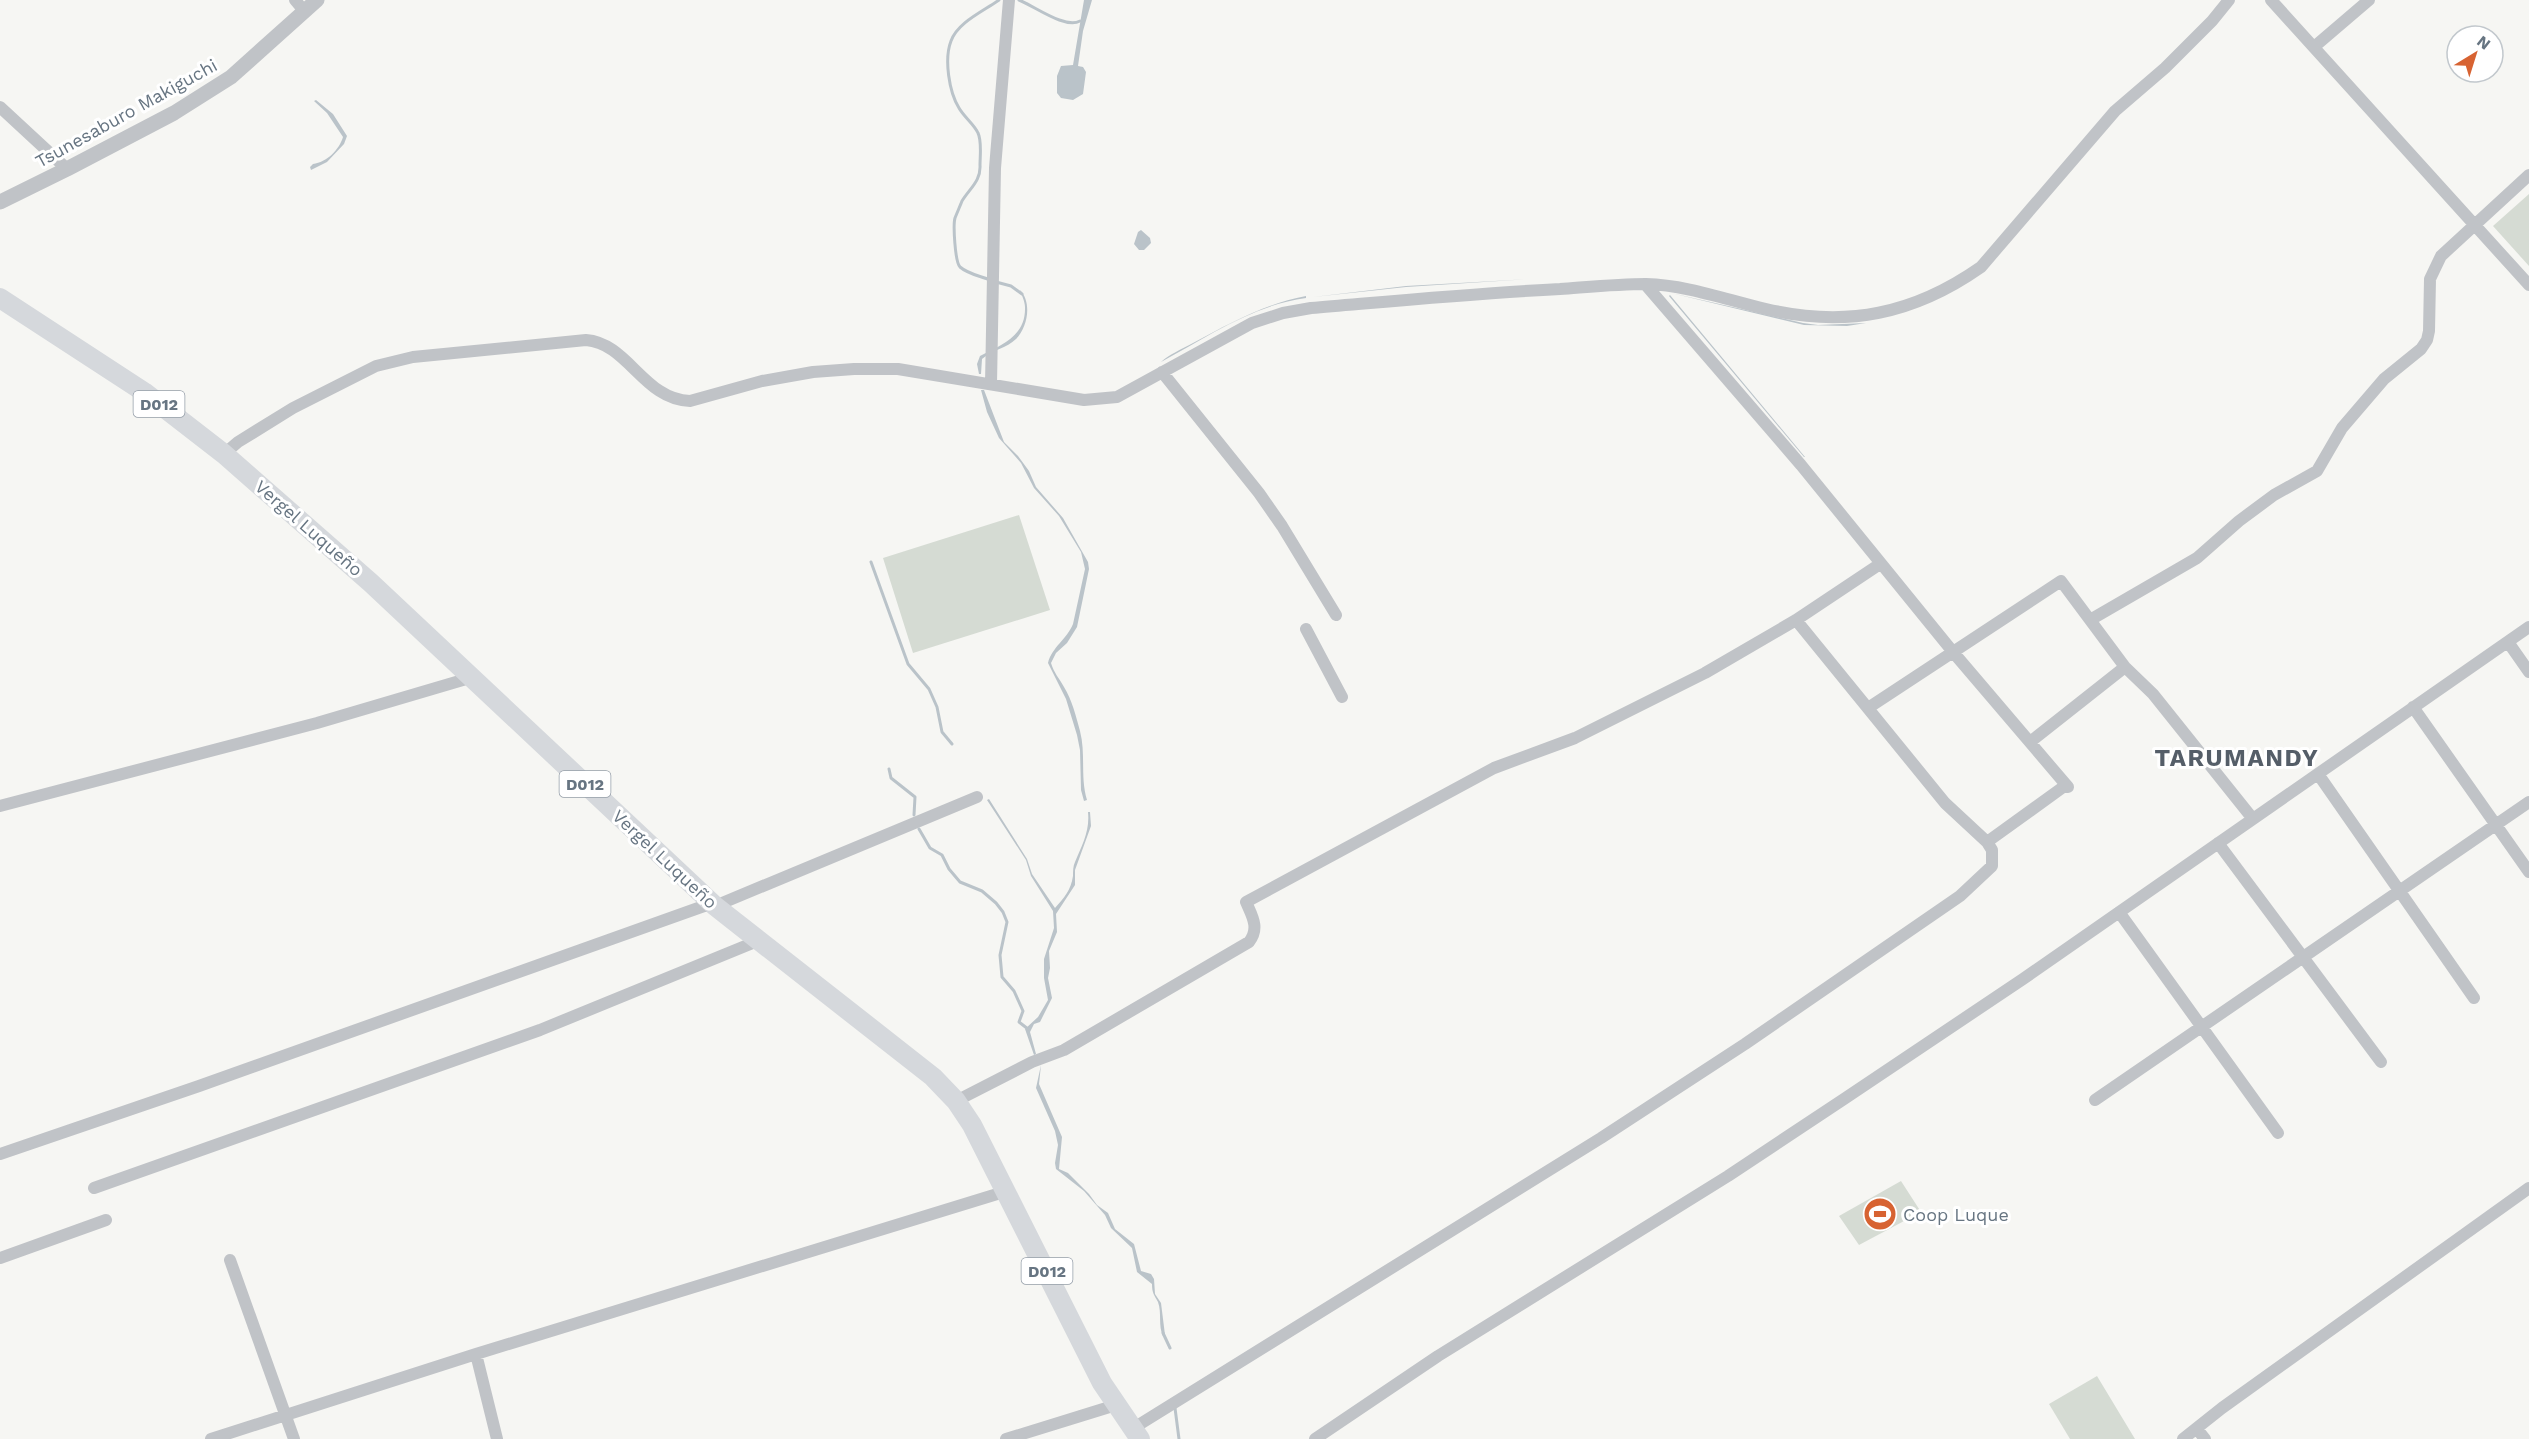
<svg xmlns="http://www.w3.org/2000/svg" width="2529" height="1439" font-family="'Work Sans',sans-serif">
  <style>
    .green { fill: #d5dbd3 }
    .water { fill: #bac3c9 }
    .lines { fill: none; stroke-linecap: round; stroke-linejoin: round }
    .stream { stroke: #bac3c9; stroke-width: 3 }
    .minor { stroke: #c0c3c7; stroke-width: 12 }
    .tertiary { stroke: #c0c3c7; stroke-width: 15 }
    .primary { stroke: #d5d8dc; stroke-width: 20 }
    .labels { text-anchor: middle; dominant-baseline: central; stroke-width: 6; stroke-linejoin: round; paint-order: stroke }
    .shield { fill: #fff; stroke: #959ea8; stroke-width: 1.5 }
    .shield-label { font-size: 16px; font-weight: bold; fill: #677582 }
    .street-label { font-size: 18px; fill: #677582; stroke: #fff }
    .poi-label { font-size: 18px; fill: #677582; stroke: #fff; text-anchor: start }
    .district-label { font-size: 24px; font-weight: bold; letter-spacing: 1.5px; fill: #555e68; stroke: #fff }
  </style>
  <rect width="100%" height="100%" fill="#f6f6f3"/>
  <!-- green -->
  <path class="green" d="M2529 194V266L2493 226Z
    M1019 515 1050 610 913 653 883 558Z
    M1901 1181 1921 1212 1859 1245 1839 1216Z
    M2097 1376 2135 1439H2070L2049 1404Z"/>
  <!-- water -->
  <path class="water" d="M1084 0H1092L1083 31 1078 66 1083 67 1086 72 1083 94 1073 100 1061 98 1057 93V76L1061 66 1073 65Z
    M316 100 333 114 347 136 344 144 327 162 311 170 310 167 313 164C327 162 339 150 343 137L327 113 314 101Z
    M1141 230 1150 238 1151 243 1144 250H1139L1134 244 1138 232Z
    M1529 279 1406 287 1313 297 1406 286Z
    M1020 290C1032 302 1028 327 1016 339 1007 348 992 350 982 359L981 374H979L977 364 980 356C1002 345 1026 336 1025 307 1025 301 1021 294 1020 290Z
    M1671 293 1803 323 1818 325 1866 323 1847 326 1804 325Z
    M1670 295 1805 457H1804L1669 296Z
    M1306 296V298C1253 305 1207 337 1161 362 1168 355 1182 349 1193 343 1230 323 1264 304 1306 296Z
    M981 390H984L1004 442 1018 456 1029 471 1036 487 1063 518 1088 562 1089 569 1077 627 1067 643 1056 653 1051 663C1054 673 1059 678 1064 687 1072 700 1076 716 1080 731 1086 754 1080 777 1087 800L1084 801 1081 790 1080 750 1077 735 1066 699 1048 663C1052 647 1067 639 1073 624L1085 569 1081 552 1059 516 1034 488 1021 463 999 438 987 412Z
    M989 799 1027 859 1032 874 1055 908C1064 898 1071 890 1073 876 1073 871 1073 866 1075 862 1082 845 1090 831 1088 812H1090L1091 826 1075 870V885L1056 914 1057 932 1049 951 1050 968 1048 978 1052 998 1040 1022 1034 1024 1030 1032 1036 1054 1034 1055 1025 1029 1038 1017 1048 1000 1044 978V959L1054 928 1053 911 1031 876 1026 860 987 800Z
    M1041 1065 1039 1084 1062 1137 1059 1169 1068 1173 1089 1194 1097 1205 1108 1213 1115 1229 1134 1244 1141 1271 1151 1274 1154 1279 1155 1294 1161 1303 1165 1335 1163 1336C1158 1326 1162 1313 1158 1302 1154 1295 1152 1293 1152 1284L1137 1272 1132 1248 1111 1228 1105 1215 1084 1191 1056 1169 1055 1163 1058 1145 1055 1131 1036 1088Z"/>
  <g class="lines">
    <!-- stream -->
    <path class="stream" d="M1019 0C1036 7 1065 29 1080 21
      M990 280C980 276 968 274 960 267 955 262 953 225 955 218 957 213 960 206 962 201 970 188 981 181 980 165 980 156 982 141 978 133 974 124 964 117 959 108 949 92 944 59 951 41 958 22 984 11 999 0
      M996 282 1011 286 1022 294
      M871 562 908 664 929 689 937 707 942 732 952 744
      M889 769 891 778 915 797 914 815
      M919 829 930 848 942 855 949 869 960 882 982 891 996 903 1003 912 1007 922 1000 955 1002 977 1014 991 1023 1011 1019 1022 1028 1029
      M1163 1333 1170 1348
      M1175 1408 1179 1439"/>
    <!-- minor -->
    <path class="minor" d="M295 0 305 12
      M2271 0 2529 285
      M2314 47 2369 0
      M0 107 67 169
      M1645 284 1801 465 1953 652 2068 787
      M1162 372 1259 493 1282 526 1336 615
      M991 384 995 168 1009 0
      M224 454 238 442 293 408 376 366 413 357 586 340C628 343 644 400 690 401L762 381 813 372 854 369H898L1084 400 1117 397 1252 323 1283 313 1311 308C1394 301 1477 293 1560 289 1588 287 1618 284 1646 284 1687 285 1727 300 1766 309 1847 328 1914 314 1981 267L2115 111 2165 68 2212 21 2229 0
      M2090 620 2197 558 2239 521 2274 495 2317 471 2342 428 2384 379 2421 349 2427 340 2429 331 2430 279 2441 256 2529 175
      M1306 629 1342 697
      M2508 642 2529 672
      M2413 707 2529 872
      M1868 708 2061 581 2125 667 2153 694 2253 819
      M2030 742 2125 667
      M2318 774 2474 998
      M0 806 317 723 473 677
      M1987 842 2066 785
      M2218 843 2381 1062
      M2119 912 2278 1133
      M2095 1100 2529 802
      M956 1101 1032 1062 1064 1050 1249 942C1260 928 1252 916 1246 902L1494 768 1575 738 1705 673 1796 620 1880 564
      M0 1154 199 1086 704 906H715L977 797
      M94 1188 540 1030 760 940
      M0 1258 106 1220
      M230 1260 294 1439
      M476 1354 497 1439
      M1132 1429 1601 1138 1745 1044 1960 896 1992 866V850L1987 842 1945 803 1796 620
      M2197 1429 2205 1439
      M211 1439 476 1354 1007 1191
      M1006 1439 1116 1405
      M1315 1439 1438 1356 1728 1176 1844 1099 2023 979 2529 627
      M2183 1439 2222 1408 2529 1188"/>
    <!-- tertiary -->
    <path class="tertiary" d="M0 202 67 169 174 113 231 77 317 0"/>
    <!-- primary -->
    <path class="primary" d="M0 298 144 392 224 454 371 583 715 906 933 1077 956 1101 972 1125 1102 1383 1140 1439"/>
  </g>
  <!-- icons -->
  <defs>
    <g id="stadium-disc" transform="scale(1.725)"><circle r="9.5" fill="#d76332" stroke="#fff"/><path d="M0-5a6.5 5 0 1 0 0 10a6.5 5 0 1 0 0-10ZM-3.5-1.8h7v3.6h-7Z" fill="#fff"/></g>
  </defs>
  <g fill-rule="evenodd">
    <use href="#stadium-disc" x="1880" y="1214"/>
  </g>
  <g class="labels">
    <!-- shield labels -->
    <g class="shield">
      <rect x="133.5" y="391" width="51" height="26" rx="4.5"/>
      <rect x="559.5" y="771" width="51" height="26" rx="4.5"/>
      <rect x="1021.5" y="1258" width="51" height="26" rx="4.5"/>
    </g>
    <g class="shield-label">
      <text x="159" y="404">D012</text>
      <text x="585" y="784">D012</text>
      <text x="1047" y="1271">D012</text>
    </g>
    <!-- street labels -->
    <g class="street-label">
      <text transform="translate(126 113) rotate(-29)">Tsunesaburo Makiguchi</text>
      <text transform="translate(309 528) rotate(41)">Vergel Luqueño</text>
      <text transform="translate(665 859) rotate(43)">Vergel Luqueño</text>
    </g>
    <!-- poi labels -->
    <g class="poi-label">
      <text x="1903" y="1214">Coop Luque</text>
    </g>
    <!-- district labels -->
    <g class="district-label">
      <text x="2237" y="758">TARUMANDY</text>
    </g>
  </g>
  <!-- north arrow -->
  <g transform="translate(2475 54) rotate(38)"><circle r="28" fill="#ffffff" stroke="#c2c8cd" stroke-width="1.5"/>
  <path d="M0-4.5L10 22L0 15L-10 22Z" fill="#d76332"/>
  <text y="-9" font-size="16" font-weight="bold" text-anchor="middle" fill="#677582">N</text>
  </g>
</svg>
